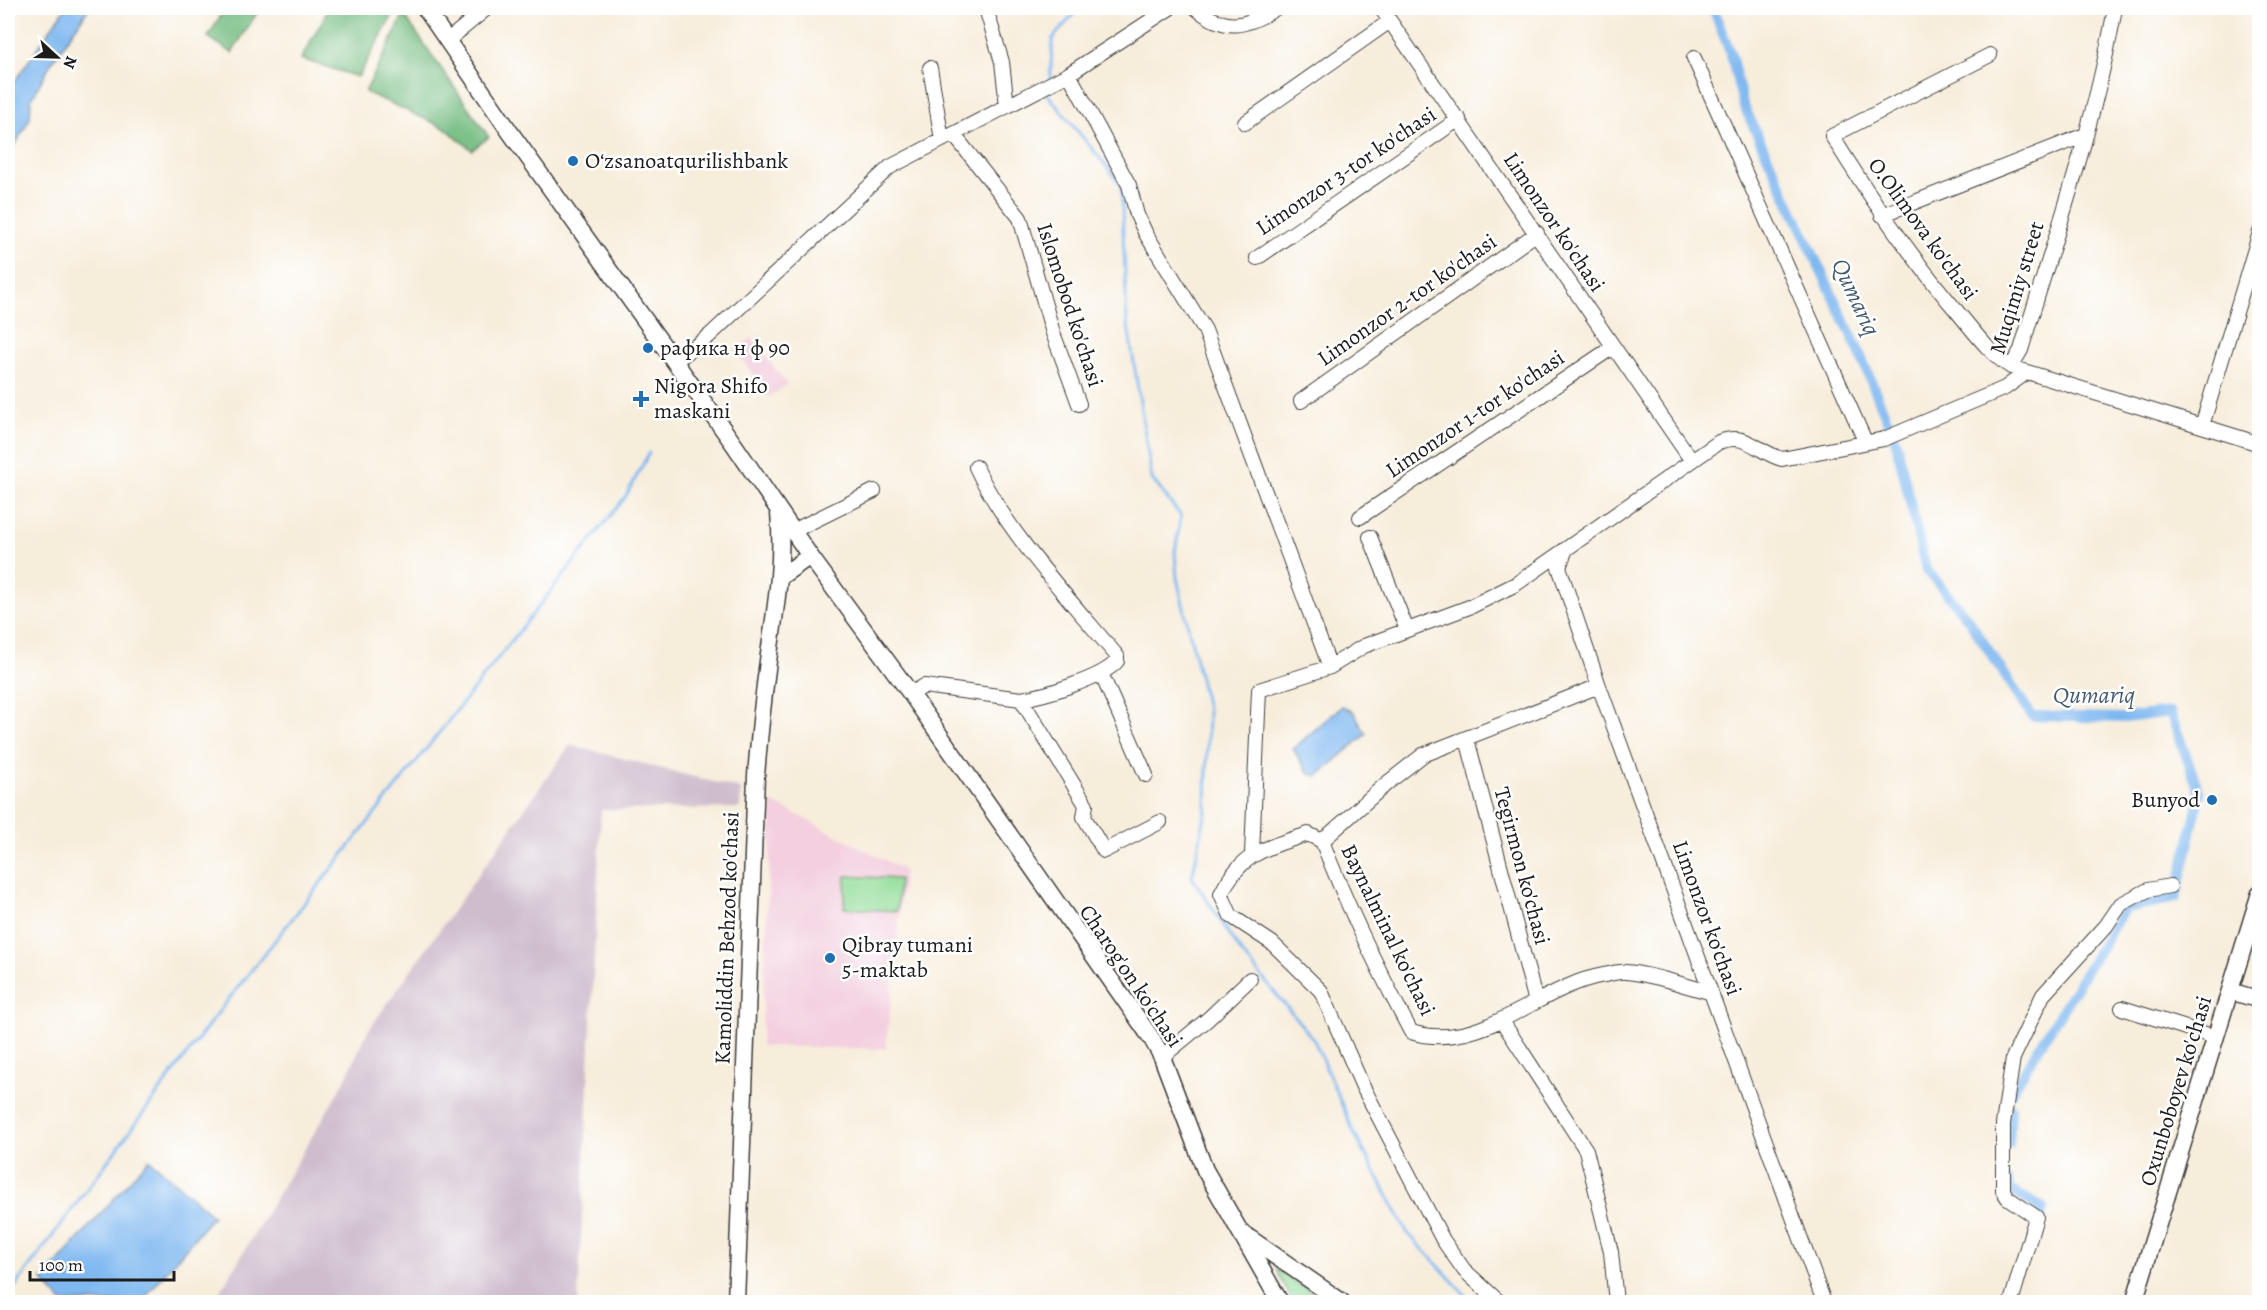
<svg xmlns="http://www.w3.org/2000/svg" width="2267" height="1310" font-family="Alegreya,serif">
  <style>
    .built { fill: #f3cfdf }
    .industrial { fill: #cfbdce }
    .green { fill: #92dd99; stroke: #577c5a; stroke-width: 1.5 }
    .forest { fill: #75bc81; stroke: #486c4e; stroke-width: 1.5 }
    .water { fill: #7fb8f0; stroke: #4e6a86; stroke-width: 1.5 }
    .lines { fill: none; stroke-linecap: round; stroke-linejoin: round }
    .stream { stroke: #7fb8f0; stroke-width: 3 }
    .canal { stroke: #7fb8f0; stroke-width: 10 }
    .minor-casing { stroke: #3d3b39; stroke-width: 16 }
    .major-casing { stroke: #3d3b39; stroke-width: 19 }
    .minor { stroke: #fff; stroke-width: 14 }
    .major { stroke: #fff; stroke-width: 16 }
    .poi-dot { fill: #1f6fb2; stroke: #fff; stroke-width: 2 }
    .labels { text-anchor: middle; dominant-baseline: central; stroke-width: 5; stroke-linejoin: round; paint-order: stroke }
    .poi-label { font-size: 22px; fill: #1c1c1c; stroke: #fff; text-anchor: start }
    .street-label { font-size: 22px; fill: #1c1c1c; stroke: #fff }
    .water-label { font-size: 24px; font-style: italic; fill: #445a71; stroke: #fff }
  </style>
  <rect width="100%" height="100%" fill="#fff"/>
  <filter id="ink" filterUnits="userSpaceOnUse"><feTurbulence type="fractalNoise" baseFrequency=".0167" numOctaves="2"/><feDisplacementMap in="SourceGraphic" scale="12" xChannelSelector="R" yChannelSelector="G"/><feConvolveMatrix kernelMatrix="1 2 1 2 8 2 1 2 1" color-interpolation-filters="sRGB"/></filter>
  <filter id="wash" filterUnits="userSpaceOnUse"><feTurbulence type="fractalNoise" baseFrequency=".008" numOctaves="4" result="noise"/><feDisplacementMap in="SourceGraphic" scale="24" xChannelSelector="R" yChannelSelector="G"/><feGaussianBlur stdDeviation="1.35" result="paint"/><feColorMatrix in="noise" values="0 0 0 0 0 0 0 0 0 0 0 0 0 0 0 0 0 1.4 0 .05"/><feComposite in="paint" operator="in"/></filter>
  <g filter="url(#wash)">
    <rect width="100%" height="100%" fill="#f7eddb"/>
    <!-- built -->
    <path class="built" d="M752 338 787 384 770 397 735 351Z
      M772 802 904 870 886 1049 761 1046Z"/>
    <!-- industrial -->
    <path class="industrial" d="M570 745 741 789 740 808 601 810 578 1302H214L343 1084 368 1031Z"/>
    <!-- green -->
    <path class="green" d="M846 876 899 879 897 911 844 908Z
      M1275 1268 1326 1302H1293Z"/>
    <!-- forest -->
    <path class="forest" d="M225 8H260L232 53 208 37Z
      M325 8H397L358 77 301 59 328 10Z
      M404 15 489 137 472 150 445 128 365 92Z"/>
    <!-- water -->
    <path class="water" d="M65 8H89L50 65 31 100 30 118 8 158V91Z
      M1342 706 1354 712 1366 734 1318 776 1309 774 1293 749Z
      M149 1159 213 1216 141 1302H62L42 1280Z"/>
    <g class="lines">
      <!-- stream -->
      <path class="stream" d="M1050 79 1053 38 1079 8
        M1048 91V95L1121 184 1127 319 1152 479 1181 516 1175 552 1177 578 1208 713 1206 811 1192 877 1241 952 1314 1040 1354 1133 1407 1232 1472 1302
        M8 1296 213 1019 626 496 649 453"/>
      <!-- canal -->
      <path class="canal" d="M1713 8 1731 55 1743 104 1860 354 1896 442 1926 569 1968 619 2032 716 2125 718 2170 712 2200 794 2176 898 2125 908 2011 1093
        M2009 1144 2011 1109
        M2008 1181V1189L2043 1208 2037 1227"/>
    </g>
  </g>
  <g filter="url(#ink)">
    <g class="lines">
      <!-- minor casing -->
      <g class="minor-casing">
        <path id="minor" d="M1196 8C1225 32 1245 28 1276 8
          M1381 8 1692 461
          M987 12 1002 62 1007 106
          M447 41 487 8
          M1990 55 1832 136C1871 199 1912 259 1960 315 1976 334 1990 354 2011 367L2260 444
          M1694 58 1865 441
          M930 68 942 140
          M1069 74 1129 185 1137 215 1146 234 1205 330 1330 667
          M1245 123 1390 21
          M954 135 1020 218 1053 333 1079 404
          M1882 215 2085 135
          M1257 258 1459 119
          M674 362 709 336 890 167 1067 75 1170 8
          M2011 367 2021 350C2055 237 2095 124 2115 8
          M1301 401 1537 233
          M2202 426 2260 232
          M1360 517 1613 347
          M793 531 874 491
          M1370 537 1407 630
          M1566 549 1559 567 1599 686 1824 1302
          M1101 673 1146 775
          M911 694 924 686 1021 699C1043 696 1103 678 1117 661V656C1071 601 1006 532 976 467
          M1021 699 1086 805 1084 817 1104 851 1160 822
          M1467 739 1536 1002
          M1322 841 1386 784 1423 755 1599 686
          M1252 854 1259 690 1330 667 1364 646 1472 606 1516 584 1719 442C1746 431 1757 452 1782 459L1884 439 2005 388 2027 372
          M2122 1008 2215 1037
          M1502 1021 1586 1150 1611 1252 1616 1302
          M1162 1057 1208 1019 1250 979
          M1499 1302 1464 1270 1443 1240 1363 1087 1321 991 1272 943 1231 916 1221 894C1241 852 1267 848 1308 834L1322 841C1347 906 1378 970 1411 1032 1482 1054 1538 986 1604 975 1611 974 1619 971 1626 972 1654 974 1684 986 1710 992
          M2011 1302 2036 1217 2008 1198 2003 1191V1124L2013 1058 2043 995 2106 926 2121 904 2148 890 2170 886"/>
      </g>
      <!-- major casing -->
      <g class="major-casing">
        <path id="major" d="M425 8 510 132 733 443 810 556 911 694 1152 1039 1162 1057 1205 1170 1280 1302
          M780 577 810 556
          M2230 991 2260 1000
          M1245 1235 1342 1302
          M736 1302 756 776C759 738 763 699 768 661 775 612 784 563 779 513
          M2134 1302 2260 893"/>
      </g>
      <!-- minor -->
      <use href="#minor" class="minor"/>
      <!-- major -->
      <use href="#major" class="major"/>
    </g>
  </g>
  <!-- markers -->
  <g class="poi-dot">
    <circle cx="573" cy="161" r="6"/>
    <circle cx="648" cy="348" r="6"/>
    <path d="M638 390h6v6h6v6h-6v6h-6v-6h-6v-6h6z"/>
    <circle cx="2212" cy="800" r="6"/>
    <circle cx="830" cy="958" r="6"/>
  </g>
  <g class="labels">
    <!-- poi labels -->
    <g class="poi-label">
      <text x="585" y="161">Oʻzsanoatqurilishbank</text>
      <text x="660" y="348">рафика н ф 90</text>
      <text x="654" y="386">Nigora Shifo<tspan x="654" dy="25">maskani</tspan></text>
      <text x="2200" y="800" text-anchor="end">Bunyod</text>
      <text x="842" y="945">Qibray tumani<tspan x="842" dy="25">5-maktab</tspan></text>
    </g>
    <!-- street labels -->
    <g class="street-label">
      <text transform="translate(1346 171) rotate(-34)">Limonzor 3-tor ko'chasi</text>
      <text transform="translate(1554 222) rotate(56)">Limonzor ko'chasi</text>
      <text transform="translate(1923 229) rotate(54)">O.Olimova ko'chasi</text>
      <text transform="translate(2017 288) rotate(-73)">Muqimiy street</text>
      <text transform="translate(1407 300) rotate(-35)">Limonzor 2-tor ko'chasi</text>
      <text transform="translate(1070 305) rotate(72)">Islomobod ko'chasi</text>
      <text transform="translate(1475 414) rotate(-34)">Limonzor 1-tor ko'chasi</text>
      <text transform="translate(1522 866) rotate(75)">Tegirmon ko'chasi</text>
      <text transform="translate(1707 918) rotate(70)">Limonzor ko'chasi</text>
      <text transform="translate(1388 930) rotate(64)">Baynalminal ko'chasi</text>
      <text transform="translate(727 938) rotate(-88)">Kamoliddin Behzod ko'chasi</text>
      <text transform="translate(1131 976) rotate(56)">Charog'on ko'chasi</text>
      <text transform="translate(2176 1091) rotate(-73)">Oxunboboyev ko'chasi</text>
    </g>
    <!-- water labels -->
    <g class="water-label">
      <text transform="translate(1856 297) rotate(65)">Qumariq</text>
      <text x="2094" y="695">Qumariq</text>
    </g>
  </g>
  <!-- margin -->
  <rect width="2267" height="1310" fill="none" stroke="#fff" stroke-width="30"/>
  <!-- north arrow -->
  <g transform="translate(57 57) rotate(112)" stroke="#ffffff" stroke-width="4.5" paint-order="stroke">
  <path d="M0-4.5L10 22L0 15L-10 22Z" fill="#1c1c1c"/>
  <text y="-9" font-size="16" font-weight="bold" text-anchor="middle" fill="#1c1c1c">N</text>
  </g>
  <!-- scale -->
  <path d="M30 1271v9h144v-9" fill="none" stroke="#1c1c1c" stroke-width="3"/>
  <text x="39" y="1271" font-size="18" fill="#1c1c1c" stroke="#ffffff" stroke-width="4.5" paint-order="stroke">100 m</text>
</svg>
